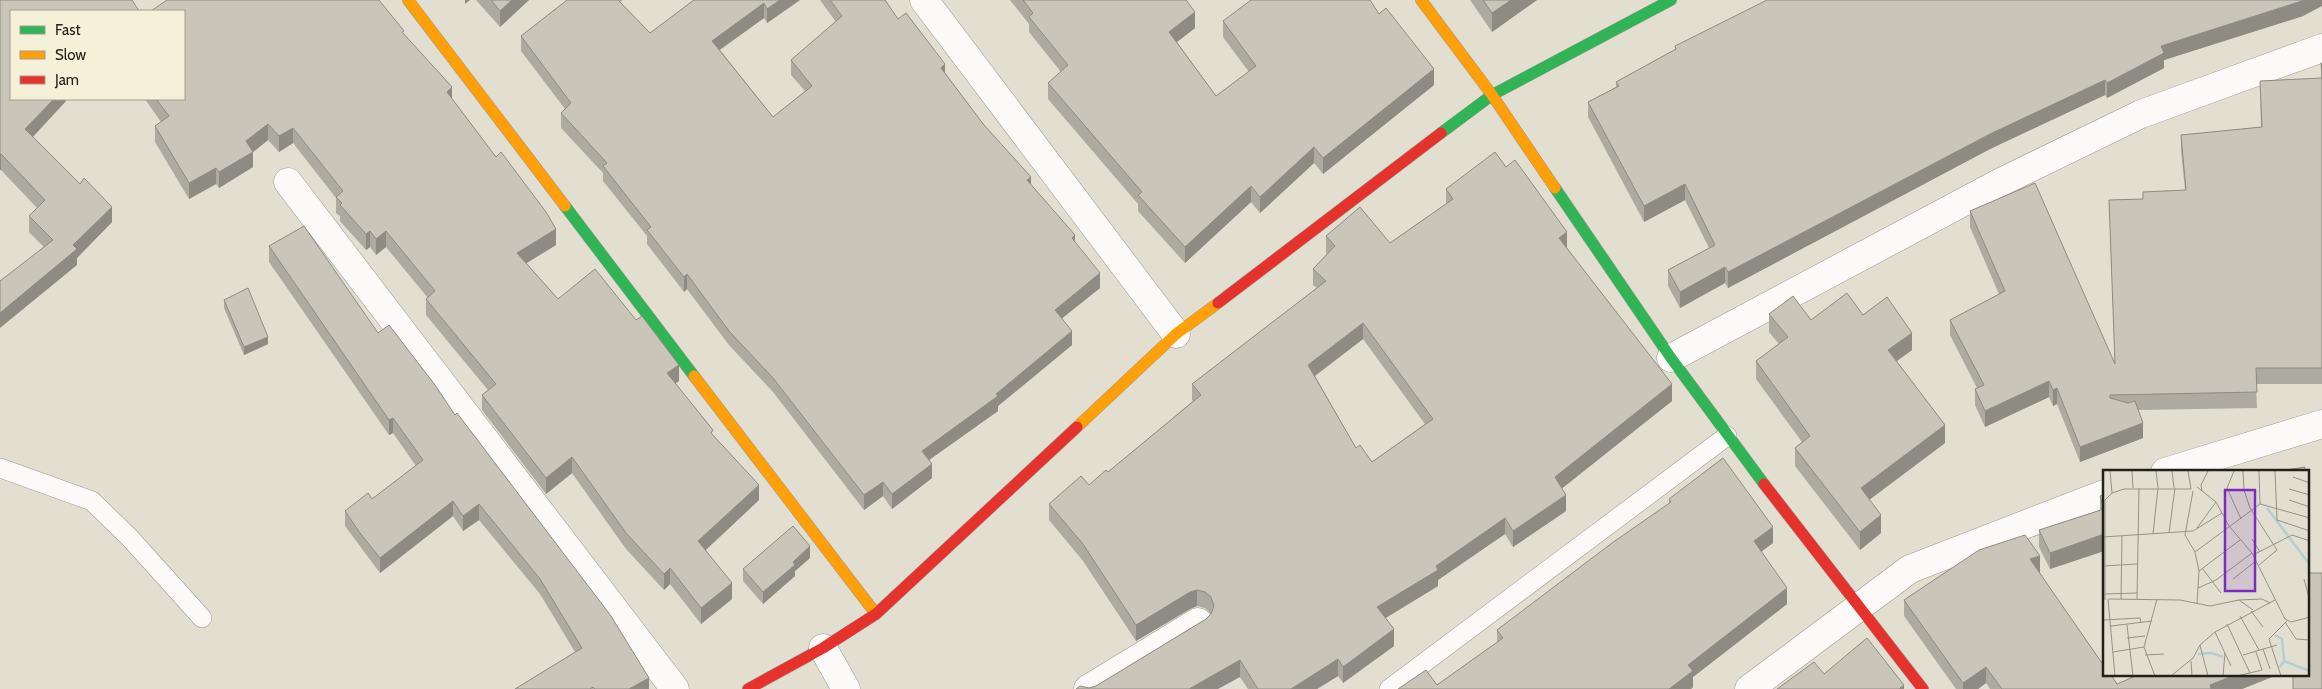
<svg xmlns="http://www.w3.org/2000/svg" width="2322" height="689" font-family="Cabin,sans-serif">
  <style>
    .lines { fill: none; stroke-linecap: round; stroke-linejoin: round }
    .lane-casing { stroke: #9b998e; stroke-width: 20 }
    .street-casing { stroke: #9b998e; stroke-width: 29 }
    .fast-casing { stroke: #9b998e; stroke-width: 12 }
    .slow-casing { stroke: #9b998e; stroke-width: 12 }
    .jam-casing { stroke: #9b998e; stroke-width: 12 }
    .lane { stroke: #fbfaf8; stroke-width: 19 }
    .street { stroke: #fbfaf8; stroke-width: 28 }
    .fast { stroke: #30b455; stroke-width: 11 }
    .slow { stroke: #ff9f0a; stroke-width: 11 }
    .jam { stroke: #e5322d; stroke-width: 11 }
    .wall { fill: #adaa9f; fill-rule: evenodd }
    .shaded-wall { fill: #8d8b82 }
    .building { fill: #c9c6b9; stroke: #8d8b82; fill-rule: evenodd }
    .inset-river { fill: none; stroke: #b4ced2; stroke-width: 2.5 }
    .inset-road { fill: none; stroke: #959387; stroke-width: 1 }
    .view { fill: #7b2cbf; fill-opacity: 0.15; stroke: #7b2cbf; stroke-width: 2.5 }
    .inset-edge { fill: none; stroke: #222018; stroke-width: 2.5 }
  </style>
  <rect width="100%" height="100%" fill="#e2dfd1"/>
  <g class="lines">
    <!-- lane casing -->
    <g class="lane-casing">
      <path id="lane" d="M0 468 92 501 130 538 202 618
        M1389 689 1727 436"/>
    </g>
    <!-- street casing -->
    <g class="street-casing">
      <path id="street" d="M924 0 1176 334
        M288 182 675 689
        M1671 358 1999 183 2141 114 2322 48
        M2165 472 2322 424
        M823 648 846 689
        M1088 689 1198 622
        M1749 689 1910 569 2104 494"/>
    </g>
    <!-- fast casing -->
    <g class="fast-casing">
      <path id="fast" d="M1441 133 1492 95 1671 0
        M1555 188 1671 358 1764 484
        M565 206 694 376"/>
    </g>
    <!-- slow casing -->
    <g class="slow-casing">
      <path id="slow" d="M408 0 565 206
        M1421 0 1492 95 1555 188
        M694 376 876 614
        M1077 427 1176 334 1218 303"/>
    </g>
    <!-- jam casing -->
    <g class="jam-casing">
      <path id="jam" d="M1218 303 1441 133
        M1764 484 1923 689
        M748 689 823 648 876 614 1077 427"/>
    </g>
    <!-- lane -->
    <use href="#lane" class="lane"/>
    <!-- street -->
    <use href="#street" class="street"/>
    <!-- fast -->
    <use href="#fast" class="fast"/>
    <!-- slow -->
    <use href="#slow" class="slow"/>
    <!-- jam -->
    <use href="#jam" class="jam"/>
  </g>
  <!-- wall -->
  <path class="wall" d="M0 0 11 11V99H66V101L33 137 112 222 77 258V265L44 247 29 232V216L37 208 1 170H0Z
    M476 0H529L500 27Z
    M567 0H623L620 2 650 33 694 0H800L767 23 764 18 720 50 773 117 805 91 791 75V60L836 22 820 0H885L898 19 945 73 984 125 1075 243 1100 288 1062 318 1072 345 998 406V411L929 460 932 478 892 509 883 496 864 510 773 392 729 345 687 289 684 292 647 244V236L603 181V173L561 128V113L565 109 521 51V36Z
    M1010 0H1186L1195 28 1177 42 1216 96 1249 72 1223 37V21L1379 14 1434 85 1323 174 1314 163 1260 213 1251 202 1185 263 1138 211V204L1048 99V83L1061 72 1029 32V24Z
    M1470 0H1537L1492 32Z
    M2303 16 2164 60V68L2107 98 2105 95 1990 149 1728 288 1725 283 1680 308 1668 286V270L1709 248 1685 200 1644 222 1588 117V102L1616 87V82L1675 50V46Z
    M404 34 452 99 556 245 526 263 558 299 679 381 675 383 759 500 706 550 732 599 701 624 670 584 664 590 626 549 572 473 546 494 482 410V395L488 390 426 315V299L428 298 386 247 376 255 370 247 366 250 340 221V216L336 213V198L293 143 279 152 268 140 253 152V167L219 188 216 184 189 199 155 142V126L161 122 145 99H184Z
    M2321 63H2322V384H2256L2257 408 2138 410 2143 438 2080 462 2057 404 2053 406 2049 397 1985 427 1975 405V389L1977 388 1950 335V320L1999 294 1970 227V211L2115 363 2109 200 2143 199 2185 190 2181 151V135L2261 127 2260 81 2321 78Z
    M1446 189 1567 248 1672 401 1562 488 1566 511 1513 547 1505 534 1438 580V586L1386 618 1394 646 1343 683 1338 676 1317 689H1248L1240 677 1089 688 1096 686 1206 619 1211 614 1205 608 1197 606 1190 609 1136 641 1083 561 1049 520V504L1089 485 1108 472 1193 401 1192 400V384L1317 288 1313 285V269L1327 254 1326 253V236L1390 243 1446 204ZM1363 339 1425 424 1372 462 1356 448 1315 376Z
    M269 246 378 333 455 415 649 689H515L575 652 540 594 479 520 463 531 453 516 380 573 345 526V511L372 499 416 466 393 433 389 435 269 262Z
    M224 300 268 344 244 355 224 308Z
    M1769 314 1811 320 1863 315 1912 350 1897 361 1945 443 1869 500 1881 533 1860 550 1795 466V448L1802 442 1756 379V361L1779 344 1769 332Z
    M2104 494V551L2050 569 2039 547V530L2100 510V496Z
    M1669 499 1773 543 1761 551 1787 604 1693 677V687L1691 689H1398L1437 685 1497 642V630L1669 504Z
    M810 558 795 571V576L763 604 743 581V569Z
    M2040 572 2039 573 2117 684 2138 675H2277L2242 689H1990L1986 683 1978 689H1956L1904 616V600Z"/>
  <!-- shaded-wall -->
  <path class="shaded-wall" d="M465 0H470L465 4Z
    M512 0H529L500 27V11Z
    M780 0H800L767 23V9Z
    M1511 0H1537L1492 32V13Z
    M2305 0H2322V6L2303 16 2164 60V68L2107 98V83L2161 46Z
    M764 3V18L712 55V41Z
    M1195 12V28L1169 48V32Z
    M945 64V79L941 68Z
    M1434 69V85L1323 174V158Z
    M2105 80V95L1990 149 1728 288V272L1990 134Z
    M452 87V103L447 92Z
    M54 99H66V101L25 145V129Z
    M268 124V140L253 152V167L219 188V172L246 141Z
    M293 128V143L279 152V136Z
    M1314 147V163L1260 213V197Z
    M0 154H1V170H0Z
    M216 168V184L189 199V183Z
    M1031 177V191L1027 180Z
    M1685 184V200L1644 222V206Z
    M1251 186V202L1185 263V247Z
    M112 207V222L77 258V265L0 328V313L73 245Z
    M556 229V245L517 269V253Z
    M370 231V247L366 250V234Z
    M386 231V247L376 255V239Z
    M1567 232V248L1559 254V238Z
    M1075 235V249L1072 238Z
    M1725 267V283L1680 308V292Z
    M1100 273V288L1055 324V310Z
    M687 274V289L684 292V277Z
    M1363 323V339L1308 381V365Z
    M1072 331V345L998 406V411L922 465V451L996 394Z
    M1912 333V350L1888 367V350Z
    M268 337V344L244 355V347Z
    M679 365V381L667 389V373Z
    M2049 381V397L1985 427V411Z
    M1672 384V401L1555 494V477Z
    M2057 388V404L2053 406V390Z
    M393 418V433L389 435V420Z
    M2143 423V438L2080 462V447Z
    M1945 425V443L1861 506V488Z
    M572 457V473L546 494V478Z
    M932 464V478L892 509V494Z
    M883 482V496L864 510V495Z
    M759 485V500L698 557V541Z
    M1566 495V511L1513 547V531Z
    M453 501V516L380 573V558Z
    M479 504V520L463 531V516Z
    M1881 515V533L1860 550V532Z
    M1505 518V534L1438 580V586L1377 623V607Z
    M1773 527V543L1754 557V541Z
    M2104 534V551L2050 569V553Z
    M810 546V558L795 571V576L763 604V592L793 562Z
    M2040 556V572L2030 576V559Z
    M670 568V584L664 590V574Z
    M732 583V599L701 624V608Z
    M1787 588V604L1693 677V687L1691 689H1669L1688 665Z
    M1197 590V606L1190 609 1136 641V625L1190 592Z
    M1394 629V646L1343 683V667Z
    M1338 659V676L1317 689H1291Z
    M1240 660V677L1218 689H1189Z
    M1986 667V683L1978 689H1963V683Z
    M2235 675H2277L2242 689H2210V685Z
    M649 678V689H629Z
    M1904 685V689H1900V688Z"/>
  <!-- building -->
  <path class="building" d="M0 0H132L139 11H11V99H54L25 129 80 184 84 178 112 207 73 245 77 249 0 313V281L53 240 29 216 45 200 1 154H0Z
    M167 0H379L404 31 402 32 452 87 447 92 496 157 501 152 546 212 556 229 517 253 558 299 595 269 636 320 642 316 679 365 667 373 713 430 711 433 759 485 698 541 732 583 701 608 670 568 664 574 626 533 572 457 546 478 482 395 496 384 426 299 435 291 386 231 376 239 370 231 366 234 340 205 342 203 336 197 343 191 293 128 279 136 268 124 246 141 253 152 219 172 216 168 189 183 155 126 169 116 156 99H184V11H151Z
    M491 0H512L500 11Z
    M567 0H618L650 33 694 0H780L767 9 764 3 712 41 773 117 812 86 791 60 842 16 830 0H885L898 19 906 13 945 64 941 68 984 125 1031 177 1027 180 1075 235 1072 238 1100 273 1055 310 1072 331 996 394 998 396 922 451 932 464 892 494 883 482 864 495 773 378 729 331 687 274 684 277 647 230 651 227 603 166 607 163 561 113 571 103 521 36Z
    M1023 0H1186L1195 12 1169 32 1216 96 1256 66 1223 21 1251 0H1370L1379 14 1386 8 1434 69 1323 158 1314 147 1260 197 1251 186 1185 247 1138 195 1142 192 1048 83 1068 65 1029 17 1033 13Z
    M1483 0H1511L1492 13Z
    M1767 0H2305L2161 46 2164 53 2107 83 2105 80 1990 134 1728 272 1725 267 1680 292 1668 270 1715 245 1685 184 1644 206 1588 102 1619 86 1616 82 1676 49 1675 46Z
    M2321 63H2322V368H2256L2257 392 2110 395V398L2128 403 2135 401 2143 423 2080 447 2057 388 2053 390 2049 381 1985 411 1975 389 1984 385 1950 320 2005 291 1970 211 2035 183 2115 364 2109 200 2143 199V192L2186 190 2181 135 2262 127 2260 81 2322 78Z
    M1495 152 1506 167 1515 160 1567 232 1559 238 1672 384 1555 477 1566 495 1513 531 1505 518 1436 566 1438 570 1377 607 1394 629 1343 667 1338 659 1291 689H1258L1240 660 1189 689H1076L1080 686 1089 688 1096 686 1206 619 1211 614 1214 606 1211 597 1205 592 1197 590 1190 592 1136 625 1083 544 1049 504 1081 476 1089 485 1106 470 1108 472 1201 395 1192 384 1326 281 1313 269 1335 246 1326 236 1360 207 1390 243 1453 199 1446 189ZM1363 323 1433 419 1372 462 1360 445 1356 448 1308 365Z
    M304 226 378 333 389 325 435 385 455 415 457 413 611 616 649 678 629 689H595L593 687 590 689H515L582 648 540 579 479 504 463 516 453 501 380 558 360 533 345 511 368 493 372 499 423 460 393 418 389 420 269 246Z
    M248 288 268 337 244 347 224 300Z
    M1847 293 1863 315 1887 297 1912 333 1888 350 1945 425 1861 488 1881 515 1860 532 1795 448 1810 436 1756 361 1788 337 1769 314 1793 296 1811 320Z
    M1723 458 1773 527 1754 541 1787 588 1688 665 1693 671 1669 689H1398L1426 670 1437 685 1503 638 1497 630 1612 543 1671 502 1669 499Z
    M2305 467 2304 472H2274Z
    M2104 494V534L2050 553 2039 530 2104 509 2100 496Z
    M793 526 810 546 793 562 795 565 763 592 743 569Z
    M2025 535 2040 556 2030 559 2104 666V675H2111L2117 684 2138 675H2235L2210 685 2211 689H2002L1986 667 1963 683 1904 600 1979 550Z
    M2308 573H2322V689H2293V675H2308Z
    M1867 638 1904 685 1900 688V689H1777L1814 662 1824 674Z"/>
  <!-- overview -->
  <g transform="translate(2103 470)">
    <rect width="206" height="206" fill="#e2dfd1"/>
    <path class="inset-river" d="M164 38 207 95M172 165 179 169 181 191M95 184 109 183 120 187M177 197 181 191 207 201"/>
    <path class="inset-road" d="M7 1 9 23M29 1 30 18M69 1 71 18M85 1 88 19M131 1 124 18 138 49M140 1 141 20 147 38 174 80 156 95M172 1 174 50 207 61M190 7 207 13M94 17 113 32 126 56 149 83 182 149 188 152 207 147M186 19 207 25M90 21 82 65 92 82 96 101 94 134M99 21 98 15 105 1M2 30 9 23 21 19H88M186 30 207 37M157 34 207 48M94 58 113 32M66 63 72 18M50 64 55 18 53 1M0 67 90 61 119 43M149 69 157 82M92 82 157 34 156 1M150 85 189 65 207 71M0 96 34 94M99 98 118 123M96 101 137 70M130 109 153 91M201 109 207 131M95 118 113 110 149 83M2 124 34 123M5 129 12 206M6 129 77 130 107 136 136 130 150 140M18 129 19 66M34 129 36 18M2 130V30M136 130 159 129 167 133M148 141 160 157M137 146 156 180M0 150 37 148 38 153M182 152 193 169 207 170M124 154 147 203M24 155 30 206M8 156 49 151M112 162 128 196M24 168 42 166M97 175 105 206M160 179 167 199M10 182 41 177M42 185 61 184M140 185 174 175M88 191 89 206M52 206 41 177 54 129M68 206 90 188 97 175 112 162 172 130M120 206 122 183M134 206 159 200 153 182M178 206 166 169 184 151"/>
    <path class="view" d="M122 20H152V121H122Z"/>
    <rect width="206" height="206" class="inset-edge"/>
  </g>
  <!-- legend -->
  <rect x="10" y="10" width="175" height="90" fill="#f5f1d8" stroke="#a19d8b"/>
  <rect x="20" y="26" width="25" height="8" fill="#30b455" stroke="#a19d8b"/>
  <text x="55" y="35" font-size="15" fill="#222018">Fast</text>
  <rect x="20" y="51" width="25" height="8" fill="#ff9f0a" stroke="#a19d8b"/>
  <text x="55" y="60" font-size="15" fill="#222018">Slow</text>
  <rect x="20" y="76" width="25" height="8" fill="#e5322d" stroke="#a19d8b"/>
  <text x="55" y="85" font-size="15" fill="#222018">Jam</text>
</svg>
